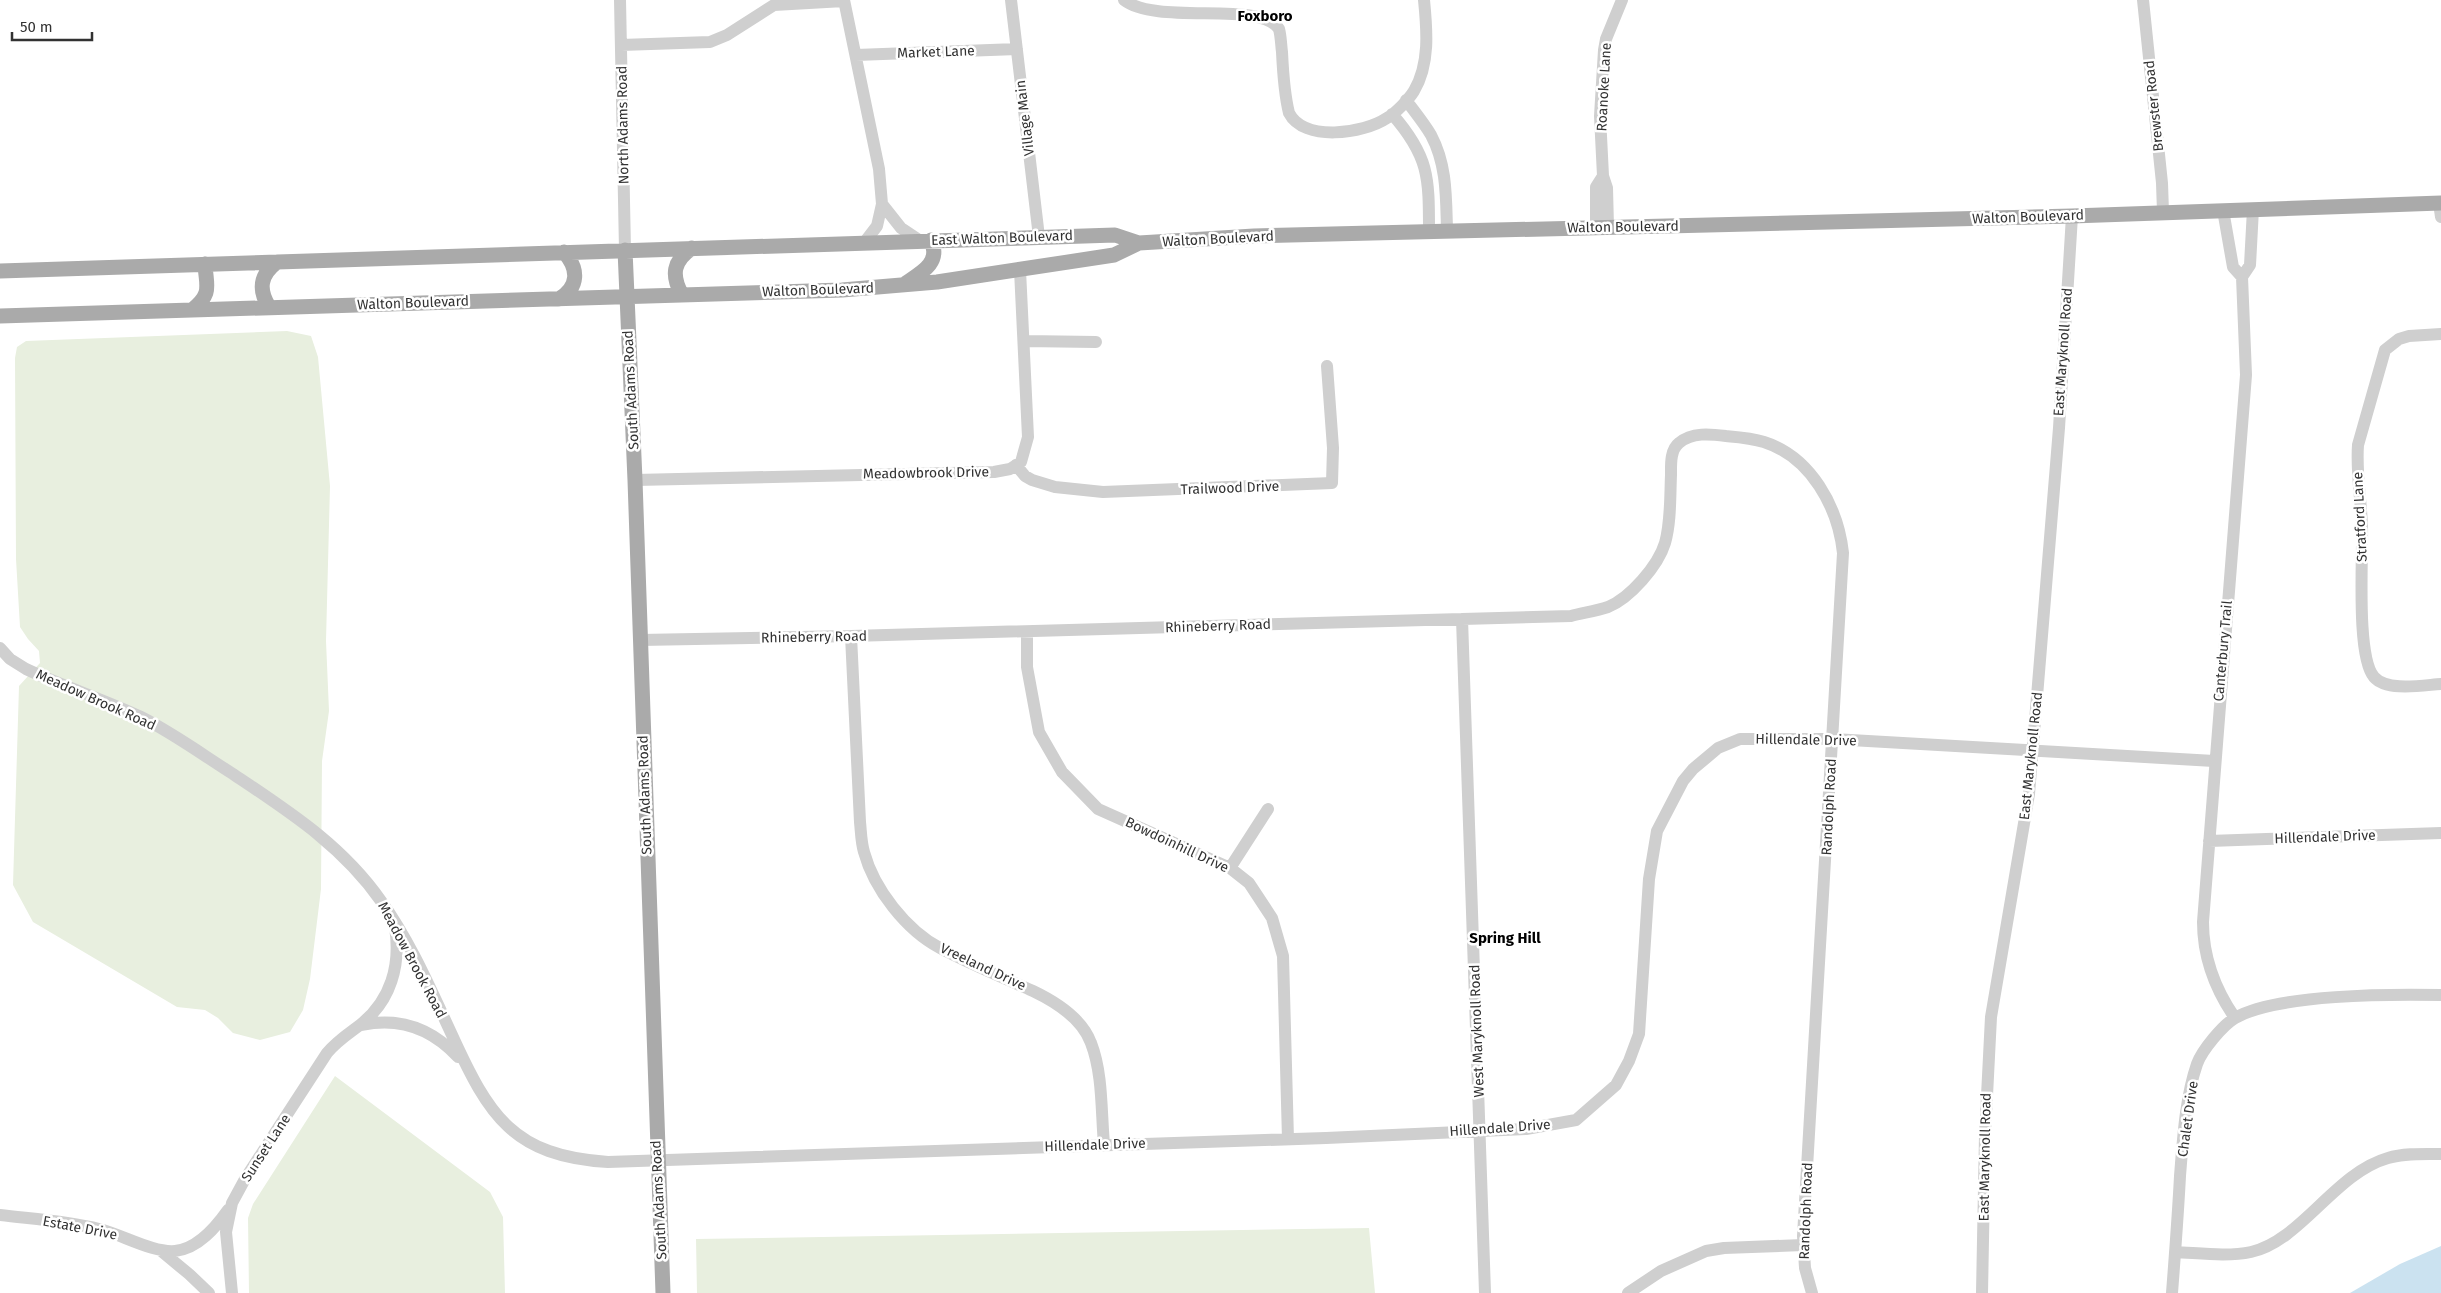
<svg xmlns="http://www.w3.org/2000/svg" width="2441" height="1293" font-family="'Fira Sans',sans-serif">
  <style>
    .green { fill: #e8efdf }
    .water { fill: #cbe2f0 }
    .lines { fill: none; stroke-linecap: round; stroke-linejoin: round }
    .minor { stroke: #cfcfcf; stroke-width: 12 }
    .major { stroke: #aaa; stroke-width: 15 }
    .labels { text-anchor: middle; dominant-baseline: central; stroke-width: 5; stroke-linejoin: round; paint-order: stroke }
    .street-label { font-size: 14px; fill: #323232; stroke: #fff }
    .neighbourhood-label { font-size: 15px; font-weight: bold; fill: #000; stroke: #fff }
  </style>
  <rect width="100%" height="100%" fill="#fff"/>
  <!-- green -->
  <path class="green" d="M287 331 311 336 318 357 330 486 326 641 329 711 322 761 321 889 310 979 303 1010 290 1032 260 1040 233 1033 218 1018 205 1010 177 1007 33 922 13 885 19 686 40 663 39 651 28 639 20 627 16 559 15 358 17 347 26 341Z
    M335 1076 490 1192 503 1217 505 1293H249L248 1218 253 1204Z
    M1369 1228 1375 1293H697L696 1239Z"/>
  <!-- water -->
  <path class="water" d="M2441 1246V1293H2350L2400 1264Z"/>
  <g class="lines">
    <!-- minor -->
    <path class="minor" d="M620 0 625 250
      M844 0 879 169 882 204 877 226 864 243
      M1011 0 1039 237
      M1124 0C1158 26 1261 0 1279 29 1281 36 1281 45 1282 52 1283 73 1284 93 1289 113 1304 142 1363 134 1387 118 1396 113 1409 99 1414 91 1430 64 1427 30 1424 0
      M2143 0 2162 183 2163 212
      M621 45 710 42 727 35 774 5 844 1
      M856 55 1017 49
      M1406 100C1414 111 1424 123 1431 135 1447 165 1446 197 1447 230
      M1392 114C1429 156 1429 177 1429 231
      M2439 203 2441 217
      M882 204 901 228 919 240
      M2223 210 2233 267 2242 277 2250 265 2253 209
      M1596 227V187L1603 176
      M1608 227 1607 188 1603 176 1600 116 1604 50 1606 39 1622 0
      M2441 334 2409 336 2399 339 2385 350 2358 445C2356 472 2361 499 2362 526 2363 557 2356 656 2374 677 2387 692 2424 685 2441 684
      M1024 341 1096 342
      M1016 465 1025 476 1032 480 1055 487 1103 492 1332 483 1333 448 1327 366
      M635 480 994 472 1010 469 1021 462 1028 437 1020 270
      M1462 619 1485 1293
      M1027 632V667L1039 732 1062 772 1098 809 1230 868 1249 883 1272 918 1283 956 1288 1139
      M851 636 860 822C861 831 861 842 864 852 874 889 906 930 940 948 970 964 1002 977 1033 991 1056 1002 1082 1018 1091 1043 1103 1074 1101 1112 1104 1144
      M640 640 851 636 1571 616C1582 613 1596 611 1608 607 1630 598 1658 566 1665 543 1671 522 1670 497 1671 475 1671 465 1670 450 1679 443 1692 432 1710 434 1726 436 1738 437 1752 438 1764 442 1811 457 1838 507 1843 553L1803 1236 1805 1268 1812 1293
      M0 648 10 659 26 669C64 687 103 699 141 717 173 733 203 755 233 774 288 811 342 845 381 901 410 941 431 990 452 1035 489 1116 513 1156 608 1162L1326 1138 1526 1129 1576 1120 1616 1085 1629 1061 1639 1034 1649 879 1657 831 1683 781 1693 769 1718 748 1740 739H1833L2214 761
      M2209 841 2441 833
      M1230 868 1268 809
      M2235 1018C2215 989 2203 956 2203 922L2246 375 2242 277
      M362 1025C400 1017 431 1028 458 1057
      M0 1215C33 1219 67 1221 99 1229 121 1234 153 1253 175 1251 198 1249 216 1227 228 1210
      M160 1250 189 1274 209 1293
      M2175 1252C2199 1253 2227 1257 2251 1252 2301 1241 2335 1173 2388 1158 2404 1153 2424 1154 2441 1154
      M232 1293 226 1232 232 1203 245 1179 327 1053C337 1041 348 1034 360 1025 391 1001 401 965 395 927
      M1628 1293 1661 1271 1706 1251 1724 1248 1803 1245
      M1982 1293 1985 1135 1991 1017 2029 794 2059 428 2072 216
      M2172 1293C2175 1254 2178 1215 2180 1176 2183 1139 2185 1099 2197 1064 2202 1050 2223 1025 2235 1018 2277 994 2392 994 2441 995"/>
    <!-- major -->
    <path class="major" d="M625 250 635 480 663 1293
      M0 271 1115 235 1139 243
      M906 283C923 272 941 262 931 240
      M682 295C671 275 673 261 692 248
      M559 299C579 287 579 269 564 252
      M269 307C258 289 260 275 277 262
      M192 310C213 293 206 286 205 264
      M0 316 842 290 937 282 1114 255 1139 243 1254 236 2072 216 2441 203"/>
  </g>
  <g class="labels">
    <!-- street labels -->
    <g class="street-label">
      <text transform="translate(936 52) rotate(-2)">Market Lane</text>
      <text transform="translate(1604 87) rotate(-87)">Roanoke Lane</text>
      <text transform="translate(2154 106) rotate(-96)">Brewster Road</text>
      <text transform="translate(1025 118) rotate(-97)">Village Main</text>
      <text transform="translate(623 125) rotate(-91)">North Adams Road</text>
      <text transform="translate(2028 217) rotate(-2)">Walton Boulevard</text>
      <text transform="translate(1623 227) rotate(-1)">Walton Boulevard</text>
      <text transform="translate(1002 238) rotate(-2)">East Walton Boulevard</text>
      <text transform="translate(1218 239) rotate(-3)">Walton Boulevard</text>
      <text transform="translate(818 290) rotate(-2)">Walton Boulevard</text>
      <text transform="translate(413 303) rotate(-2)">Walton Boulevard</text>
      <text transform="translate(2063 352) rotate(-86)">East Maryknoll Road</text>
      <text transform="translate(631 390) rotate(-93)">South Adams Road</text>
      <text transform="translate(926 473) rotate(-1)">Meadowbrook Drive</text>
      <text transform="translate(1230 488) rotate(-2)">Trailwood Drive</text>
      <text transform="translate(2360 517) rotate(-93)">Stratford Lane</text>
      <text transform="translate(1218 626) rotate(-2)">Rhineberry Road</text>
      <text transform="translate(814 637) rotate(-1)">Rhineberry Road</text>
      <text transform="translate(2223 651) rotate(-85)">Canterbury Trail</text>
      <text transform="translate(96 700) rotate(24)">Meadow Brook Road</text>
      <text transform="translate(1806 740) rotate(1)">Hillendale Drive</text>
      <text transform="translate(2031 756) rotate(-84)">East Maryknoll Road</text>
      <text transform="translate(645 795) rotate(-92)">South Adams Road</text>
      <text transform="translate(1829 807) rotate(-87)">Randolph Road</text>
      <text transform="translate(2325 837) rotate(-2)">Hillendale Drive</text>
      <text transform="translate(1177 845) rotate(25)">Bowdoinhill Drive</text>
      <text transform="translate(412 960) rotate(62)">Meadow Brook Road</text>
      <text transform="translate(983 967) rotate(25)">Vreeland Drive</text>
      <text transform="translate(1477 1031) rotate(-92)">West Maryknoll Road</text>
      <text transform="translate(2188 1119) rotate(-82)">Chalet Drive</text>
      <text transform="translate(1500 1128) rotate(-4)">Hillendale Drive</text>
      <text transform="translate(1095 1145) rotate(-2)">Hillendale Drive</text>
      <text transform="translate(266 1148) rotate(-57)">Sunset Lane</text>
      <text transform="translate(1985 1157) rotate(-89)">East Maryknoll Road</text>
      <text transform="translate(659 1200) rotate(-93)">South Adams Road</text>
      <text transform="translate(1806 1211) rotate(-88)">Randolph Road</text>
      <text transform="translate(80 1228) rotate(11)">Estate Drive</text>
    </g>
    <!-- neighbourhood labels -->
    <g class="neighbourhood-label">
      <text x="1265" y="16">Foxboro</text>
      <text x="1505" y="938">Spring Hill</text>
    </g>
  </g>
  <!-- scale -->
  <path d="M12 32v8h80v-8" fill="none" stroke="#323232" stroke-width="2.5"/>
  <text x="20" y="32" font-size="15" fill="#323232" stroke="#ffffff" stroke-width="4" paint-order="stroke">50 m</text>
</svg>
